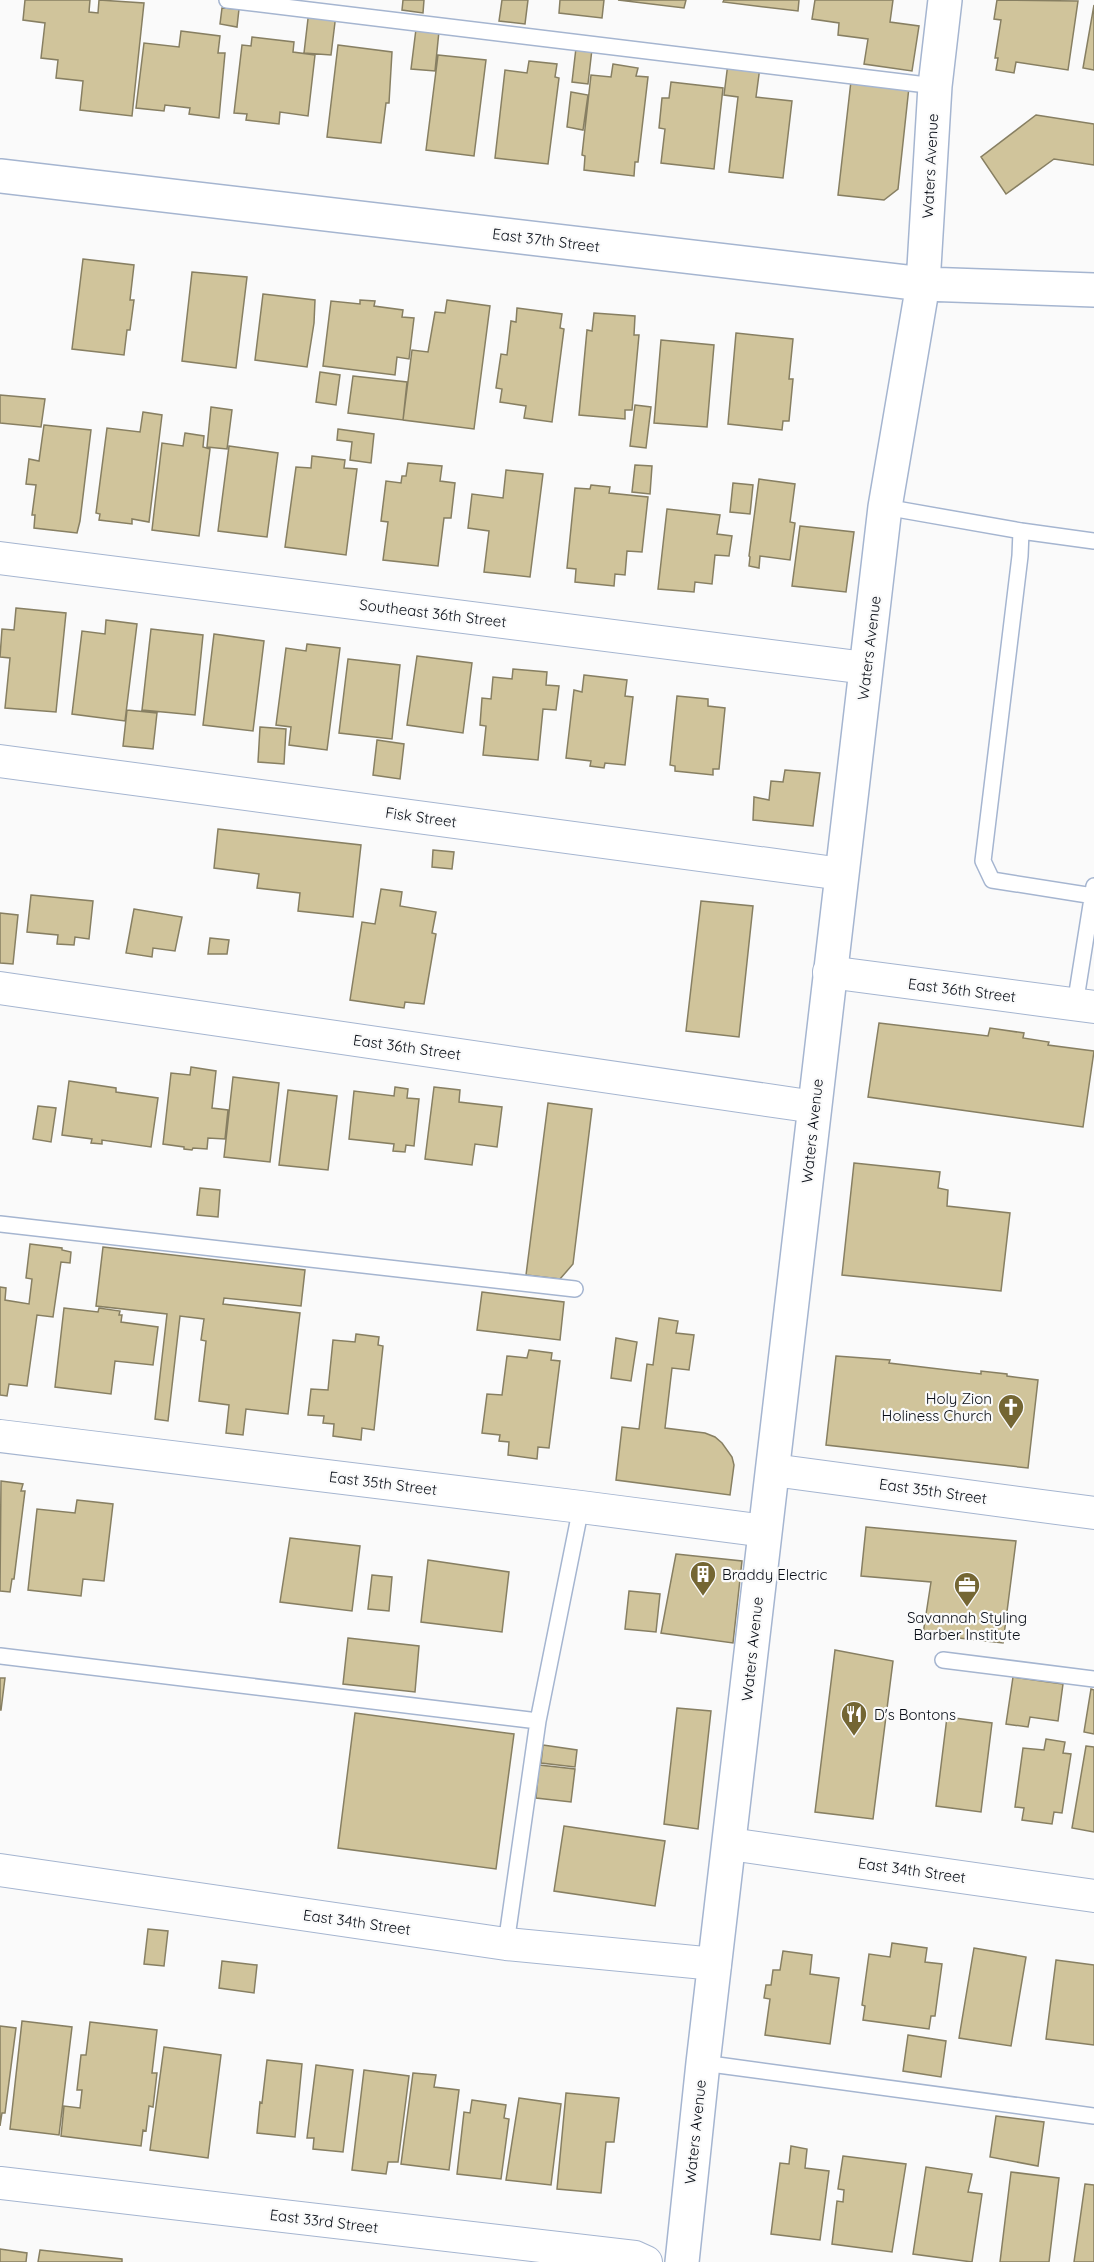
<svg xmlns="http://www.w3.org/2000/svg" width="1094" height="2262" font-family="Quicksand,sans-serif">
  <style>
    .building { fill: #d0c49b; stroke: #877f62; stroke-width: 1.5 }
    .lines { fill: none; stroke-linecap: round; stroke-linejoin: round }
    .service-casing { stroke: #a5b5d0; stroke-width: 18 }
    .minor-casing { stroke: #a5b5d0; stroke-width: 34 }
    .secondary-casing { stroke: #a5b5d0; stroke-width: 36 }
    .service { stroke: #fff; stroke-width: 15 }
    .minor { stroke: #fff; stroke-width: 32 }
    .secondary { stroke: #fff; stroke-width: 33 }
    .labels { text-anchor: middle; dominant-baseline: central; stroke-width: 4.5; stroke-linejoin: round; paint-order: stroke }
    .street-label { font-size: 15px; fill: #080d16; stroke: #fafafa }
    .poi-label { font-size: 15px; fill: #080d16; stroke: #fafafa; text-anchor: start }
  </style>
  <rect width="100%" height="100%" fill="#fafafa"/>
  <!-- building -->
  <path class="building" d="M25 0H90L89 12 98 13 99 0 144 3 132 116 80 110 83 81 56 78 58 60 41 58 45 23 23 20Z
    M403 0H424L423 13 402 10Z
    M502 0H528L525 24 499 21Z
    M560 0H604L602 18 559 13Z
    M618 0H686L684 8Z
    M724 0H799L798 11 723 2Z
    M815 0H893L890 22 919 26 912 71 864 64 868 39 838 35 839 23 812 19Z
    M997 0 1078 1 1068 70 1016 62 1014 73 996 70 998 58H995L1001 20 994 19Z
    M1094 5V70L1083 68Z
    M222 8 239 9 237 27 220 24Z
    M309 10 336 14 331 55 304 53Z
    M416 29 439 31 435 71 411 69Z
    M181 31 220 36 218 53H225L219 118 189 114 190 108 165 105 164 111 136 108 144 43 179 47Z
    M252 37 294 42 293 52 315 55 308 116 280 112 279 124 246 120 247 114 234 113 242 45 251 46Z
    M338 45 392 52 389 103H386L381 143 327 137Z
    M576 48 592 49 588 84 572 82Z
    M438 55 486 60 474 156 426 150Z
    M529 61 557 64 555 77 559 78 548 164 495 158 505 70 527 73Z
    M728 63 760 67 756 97 792 101 783 178 729 172 738 97 724 95Z
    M613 64 638 68 636 76 648 77 638 162H635L634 176 584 170 585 156 582 155 591 75 611 77Z
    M851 81 909 87 898 189 884 200 838 195Z
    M671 82 723 88 714 169 661 163 665 129 659 128 662 98H669Z
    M571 92 588 95 583 130 567 127Z
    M1036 115 1094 124V165L1054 159 1006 194 981 157Z
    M83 259 134 265 130 300H134L130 330H127L124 355 72 349Z
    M192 272 247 277 236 368 182 361Z
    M263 294 315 300 314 323 307 367 255 360Z
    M360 300 375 301 374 306 403 310 402 317 414 318 409 359 397 357 395 375 323 366 331 301 360 304Z
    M447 300 490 306 474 429 403 420 412 350 428 352 435 312 445 313Z
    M517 308 562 314 560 328 564 329 552 422 524 418 526 406 500 402 502 389 496 388 501 354 507 355 511 321 516 322Z
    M594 313 635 316 634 335H639L632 410H625V419L579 415 587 330 592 331Z
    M736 333 793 339 789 379H793L789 421H783L782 430 728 424Z
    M661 340 714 345 707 427 654 423Z
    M320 372 340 375 336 405 316 402Z
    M353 376 407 382 403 420 348 413Z
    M0 395 45 399 41 427 0 423Z
    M635 405 651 407 646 448 630 446Z
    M211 407 232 410 227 449 207 447Z
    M143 412 162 415 149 522 132 519V524L99 520 100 514 96 513 107 428 140 432Z
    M44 425 91 430 80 521 77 533 34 528 35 515H32L36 485 26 484 29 459 39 461Z
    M338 429 374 434 371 463 350 460 352 442 337 440Z
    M185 433 204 436 203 447 210 449 199 536 152 530 162 443 183 446Z
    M229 446 278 453 267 537 218 531Z
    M312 456 345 460 344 468 357 469 346 555 285 547 296 467 311 468Z
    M408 463 442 466 440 481 455 483 451 518H444L438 566 383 560 388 522 381 521 386 481 401 483 402 476H406Z
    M635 465 652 466 650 494 632 492Z
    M506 470 543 474 530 577 484 572 489 531 468 528 472 494 503 498Z
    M759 479 795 484 790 522 795 523 790 560 760 556 759 568 749 566 750 557 749 556Z
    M733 483 753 485 750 514 730 512Z
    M591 485 610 487 609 493 648 497 642 552 627 551 625 575 615 574 614 586 575 582 576 569 567 568 575 488 590 489Z
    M667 509 720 515 717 534 732 536 729 556 715 555 712 584 695 582 694 592 658 589Z
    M800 526 854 532 846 592 792 586Z
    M16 608 66 613 56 712 5 708 10 658 0 657 2 629 14 630Z
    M106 620 137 624 125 721 72 714 82 631 105 634Z
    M151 629 203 635 195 715 142 710Z
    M214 634 264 641 253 731 203 725Z
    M307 644 340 648 327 750 289 745 291 727 276 725 286 648 306 651Z
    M417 656 472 663 463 733 407 725Z
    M348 659 400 665 392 739 339 733Z
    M513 669 547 672 546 685 559 686 556 710 543 709 538 760 483 755 486 726 480 725 482 698 491 699 493 677 512 679Z
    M584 675 627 680 625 696 633 697 625 765 605 763 604 768 590 766 591 761 566 758 574 690 582 692Z
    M677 696 708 699V706L725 708 719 769H713V775L675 771V766L670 765Z
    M127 710 157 713 153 749 123 746Z
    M260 727 286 729 284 764 258 762Z
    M377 740 404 744 400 779 373 775Z
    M785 770 820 773 813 826 753 820 754 797 769 800 771 781 783 782Z
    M218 829 361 845 353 917 298 911 300 893 257 888 259 874 214 868Z
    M433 850 454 852 452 869 432 867Z
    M381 889 402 892 400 906 436 912 432 933 436 934 424 1004 405 1002 404 1008 350 1000 362 922 375 924Z
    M31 895 93 901 89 939 75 937 74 945 57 944 58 935 27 932Z
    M701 901 753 906 739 1037 686 1031Z
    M134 909 182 917 175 951 153 948 152 957 126 953Z
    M0 913 18 915 13 964 0 963Z
    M210 938 229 940 227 954H208Z
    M879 1023 988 1036 990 1028 1024 1033 1023 1038 1049 1042 1048 1045 1094 1051 1083 1127 868 1097Z
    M191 1067 216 1071 212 1108 228 1110 225 1139 208 1138 207 1149 193 1148 192 1150 184 1149V1147L163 1144 171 1073 190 1075Z
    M233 1077 279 1083 270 1162 224 1157Z
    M69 1081 116 1088V1092L158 1098 151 1147 102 1140V1144L91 1143 92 1139 62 1135Z
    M395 1087 408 1089 407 1098 419 1099 414 1146 406 1145 405 1152 393 1151 394 1144 349 1139 354 1091 394 1096Z
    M434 1087 460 1090 459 1102 502 1107 497 1147 475 1144 472 1165 425 1159Z
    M288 1090 337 1096 328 1170 279 1165Z
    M548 1103 592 1109 573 1264 560 1279 526 1275Z
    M38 1106 56 1108 51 1142 33 1139Z
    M854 1163 940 1172 938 1188 948 1190 947 1206 1010 1213 1001 1291 842 1275Z
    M200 1188 220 1190 218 1217 197 1215Z
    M30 1244 62 1248V1250L71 1252 70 1263 61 1262 53 1317 37 1315 27 1386 9 1384 7 1396 0 1395V1287L6 1288 5 1300 29 1304 32 1279 26 1278Z
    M103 1247 305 1270 301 1306 224 1298 223 1304 300 1313 288 1414 246 1409 243 1435 226 1433 229 1405 199 1401 206 1341 201 1340 204 1319 180 1316 168 1421 155 1419 167 1314 96 1306Z
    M482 1292 564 1302 560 1340 477 1330Z
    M64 1308 98 1312 99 1308 120 1311 119 1315H122L121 1322 158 1327 153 1365 115 1361 111 1394 55 1387Z
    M659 1318 678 1321 676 1333 694 1335 689 1370 672 1368 665 1428 705 1433 715 1437 722 1443 732 1457 734 1465 730 1495 616 1480 622 1427 639 1429 647 1364 653 1365Z
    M356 1334 379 1337 378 1345 383 1346 374 1430 362 1428 361 1440 333 1436 334 1424 323 1423 324 1416 308 1415 311 1389 328 1390 333 1340 355 1342Z
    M616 1338 637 1342 631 1381 611 1378Z
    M529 1350 552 1353 551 1360 560 1361 549 1448 538 1447 537 1459 508 1455 509 1442 499 1441 500 1435 482 1433 487 1394 502 1395 507 1356 527 1358Z
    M836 1356 890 1360 889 1363 981 1374V1371L1007 1374V1376L1038 1380 1028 1468 826 1445Z
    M1 1481 23 1484 21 1491H25L14 1579H12L10 1592 0 1591Z
    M77 1500 113 1504 104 1581 83 1579 81 1596 28 1590 37 1509 75 1513Z
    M866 1527 1016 1541 1003 1643 923 1634 931 1582 861 1576Z
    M290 1538 360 1546 352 1611 280 1602Z
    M676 1554 742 1561 733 1643 661 1633Z
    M428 1560 509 1572 502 1632 421 1622Z
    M372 1575 392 1577 389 1611 368 1609Z
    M629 1591 660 1594 656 1632 625 1629Z
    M348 1638 419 1646 415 1692 343 1684Z
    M835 1650 893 1661 873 1819 815 1812Z
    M1013 1677 1063 1684 1058 1721 1030 1717 1028 1727 1006 1724Z
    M0 1678H5L1 1710H0Z
    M1091 1689 1094 1690V1734L1084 1732Z
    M677 1708 711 1711 698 1829 664 1824Z
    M355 1713 514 1734 496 1869 338 1848Z
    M947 1717 992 1723 981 1812 936 1806Z
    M1046 1739 1065 1742 1063 1753 1071 1754 1062 1813 1054 1812 1052 1824 1022 1820 1024 1808 1015 1807 1023 1748 1044 1750Z
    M543 1745 577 1750 575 1767 541 1763Z
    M1086 1746 1094 1747V1832L1072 1828Z
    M539 1765 575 1769 571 1802 536 1798Z
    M564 1826 665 1841 655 1906 554 1891Z
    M148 1929 168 1931 164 1966 144 1964Z
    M892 1943 927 1948 925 1962 942 1964 935 2016H931L929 2029 863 2020 865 2006 862 2005 869 1954 890 1957Z
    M974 1948 1026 1957 1011 2046 959 2038Z
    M783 1951 812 1955 810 1974 839 1978 830 2044 765 2035 770 1999 764 1998 766 1985H771L773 1970H780Z
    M1056 1960 1094 1965V2045L1046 2039Z
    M222 1961 257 1965 254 1993 219 1988Z
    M22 2021 72 2027 59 2135 10 2129Z
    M90 2022 157 2030 152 2073H157L153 2107 149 2106 146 2131 143 2130 141 2146 61 2136 64 2106 80 2108 82 2090H77L81 2055H86Z
    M0 2026 16 2028 5 2113H2L0 2126Z
    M908 2035 946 2041 941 2077 903 2071Z
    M164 2047 221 2055 208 2158 150 2150Z
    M267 2060 302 2064 295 2137 257 2133 260 2102 262 2103Z
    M316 2065 353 2070 343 2152 313 2149 314 2138H307Z
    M364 2070 409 2076 398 2162H388L386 2174 352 2170Z
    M413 2073 436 2075 434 2087 459 2090 449 2170 401 2164Z
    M566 2093 619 2098 614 2142H606L601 2193 557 2189Z
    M519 2098 561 2104 551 2185 506 2180Z
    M472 2100 506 2105 504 2118 509 2119 501 2179 457 2174 464 2112 470 2113Z
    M996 2116 1044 2122 1038 2166 990 2157Z
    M791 2146 807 2149 805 2168 829 2171 820 2240 771 2234 780 2163 789 2164Z
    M843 2156 906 2164 892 2252 832 2244 837 2201 843 2202 844 2190 838 2189Z
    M926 2167 972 2174 968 2192 982 2194 972 2262 913 2254Z
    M1011 2172 1059 2178 1049 2262H1000Z
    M1085 2184 1094 2185V2262H1074Z
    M0 2249 27 2253 26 2262H0Z
    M40 2250 122 2259V2262H38Z"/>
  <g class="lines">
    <!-- service casing -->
    <g class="service-casing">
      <path id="service" d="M227 0 935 86
        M885 507 1021 531
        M1094 541 1021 531 1020 556 983 861 992 880 1094 896
        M1075 1005 1094 886
        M0 1224 575 1289
        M0 1656 538 1721 506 1944
        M943 1660 1094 1679
        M538 1721 581 1507
        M703 2063 1094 2116"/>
    </g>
    <!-- minor casing -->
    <g class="minor-casing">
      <path id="minor" d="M0 558 866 668
        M0 761 842 874
        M829 972 1094 1007
        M0 988 815 1107
        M0 1436 581 1507 765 1531
        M773 1470 1094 1513
        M730 1844 1094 1896
        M0 1870 506 1944 715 1964
        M0 2183 635 2257 646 2262"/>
    </g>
    <!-- secondary casing -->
    <g class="secondary-casing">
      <path id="secondary" d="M0 176 923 284 1094 290
        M682 2262 703 2063 885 507 923 284 935 86 945 0"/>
    </g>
    <!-- service -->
    <use href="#service" class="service"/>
    <!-- minor -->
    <use href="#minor" class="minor"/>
    <!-- secondary -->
    <use href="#secondary" class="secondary"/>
  </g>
  <!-- icons -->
  <defs>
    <g id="church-pin" transform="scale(1.35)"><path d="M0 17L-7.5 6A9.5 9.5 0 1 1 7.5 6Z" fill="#746633" stroke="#fafafa"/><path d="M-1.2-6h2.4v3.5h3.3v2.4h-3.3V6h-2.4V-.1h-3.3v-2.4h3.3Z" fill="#fff"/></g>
    <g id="building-pin" transform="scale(1.35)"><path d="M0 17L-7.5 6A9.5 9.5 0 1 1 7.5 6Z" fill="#746633" stroke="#fafafa"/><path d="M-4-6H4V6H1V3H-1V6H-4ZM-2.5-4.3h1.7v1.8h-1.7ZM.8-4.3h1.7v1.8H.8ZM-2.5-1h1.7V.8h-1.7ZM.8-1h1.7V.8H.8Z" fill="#fff"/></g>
    <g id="office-pin" transform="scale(1.35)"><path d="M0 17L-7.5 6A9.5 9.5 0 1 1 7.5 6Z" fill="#746633" stroke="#fafafa"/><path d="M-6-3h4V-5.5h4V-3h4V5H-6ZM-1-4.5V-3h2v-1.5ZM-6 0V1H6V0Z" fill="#fff"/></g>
    <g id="restaurant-pin" transform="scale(1.35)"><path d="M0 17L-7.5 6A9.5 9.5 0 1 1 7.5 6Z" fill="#746633" stroke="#fafafa"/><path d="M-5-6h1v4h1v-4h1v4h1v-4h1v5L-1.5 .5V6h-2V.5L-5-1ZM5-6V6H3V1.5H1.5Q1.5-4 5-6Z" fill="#fff"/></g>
  </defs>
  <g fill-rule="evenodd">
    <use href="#church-pin" x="1011" y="1407"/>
    <use href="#building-pin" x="703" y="1574"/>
    <use href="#office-pin" x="967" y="1585"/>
    <use href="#restaurant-pin" x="854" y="1714"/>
  </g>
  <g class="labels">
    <!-- street labels -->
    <g class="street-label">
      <text transform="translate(930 166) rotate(-87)">Waters Avenue</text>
      <text transform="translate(546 240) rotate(7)">East 37th Street</text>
      <text transform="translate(433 613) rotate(7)">Southeast 36th Street</text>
      <text transform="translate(869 648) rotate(-83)">Waters Avenue</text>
      <text transform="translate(421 817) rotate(8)">Fisk Street</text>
      <text transform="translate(962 990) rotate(7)">East 36th Street</text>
      <text transform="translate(407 1047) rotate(8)">East 36th Street</text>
      <text transform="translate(812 1131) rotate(-84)">Waters Avenue</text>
      <text transform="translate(383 1483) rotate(7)">East 35th Street</text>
      <text transform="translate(933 1491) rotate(8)">East 35th Street</text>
      <text transform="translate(752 1649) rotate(-84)">Waters Avenue</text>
      <text transform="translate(912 1870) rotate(8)">East 34th Street</text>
      <text transform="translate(357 1922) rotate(8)">East 34th Street</text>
      <text transform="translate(695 2132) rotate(-84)">Waters Avenue</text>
      <text transform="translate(324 2221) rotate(7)">East 33rd Street</text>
    </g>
    <!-- poi labels -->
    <g class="poi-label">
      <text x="992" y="1398" text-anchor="end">Holy Zion<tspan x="992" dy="17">Holiness Church</tspan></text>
      <text x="722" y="1574">Braddy Electric</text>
      <text x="967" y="1617" text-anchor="middle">Savannah Styling<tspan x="967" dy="17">Barber Institute</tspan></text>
      <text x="874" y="1714">D's Bontons</text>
    </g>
  </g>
</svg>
